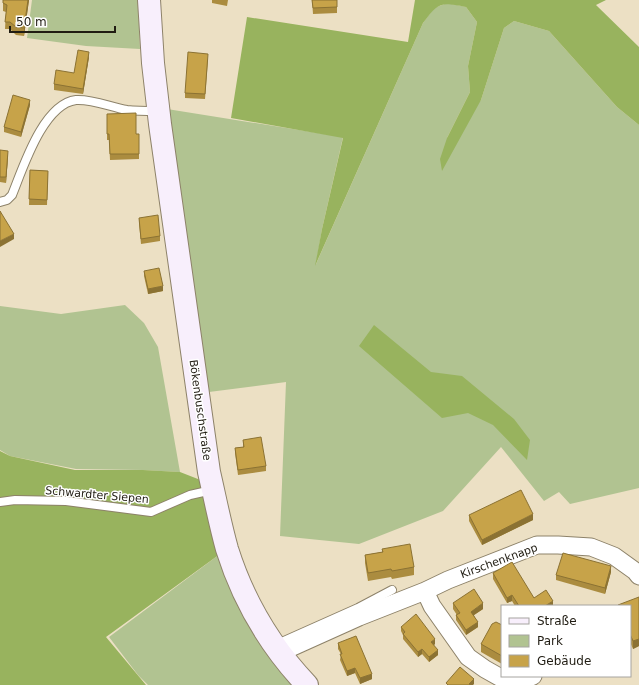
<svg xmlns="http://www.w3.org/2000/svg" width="639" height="685" font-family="'DejaVu Sans',sans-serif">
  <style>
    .green { fill: #b1c391 }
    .forest { fill: #98b35e }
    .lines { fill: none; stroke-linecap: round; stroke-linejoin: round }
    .lane-casing { stroke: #8d8269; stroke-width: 10 }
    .street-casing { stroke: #8d8269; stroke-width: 19 }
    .secondary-casing { stroke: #8d8269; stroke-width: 24 }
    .lane { stroke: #fff; stroke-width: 8 }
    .street { stroke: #fff; stroke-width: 17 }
    .secondary { stroke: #f8effc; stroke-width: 22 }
    .wall { fill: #ab8c3f }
    .shaded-wall { fill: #8b7233 }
    .building { fill: #c7a349; stroke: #8b7233 }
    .labels { text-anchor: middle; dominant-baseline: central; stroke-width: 3; stroke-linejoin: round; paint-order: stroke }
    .street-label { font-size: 11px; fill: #201c12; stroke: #fff }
  </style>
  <rect width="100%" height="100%" fill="#ece0c4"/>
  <!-- green -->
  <path class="green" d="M32 0H138L140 49 86 46 27 38Z
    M447 3 466 7 477 22 468 66 470 92 447 138 481 100 504 28 514 21 549 31 617 107 639 125V488L570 504 559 492 544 501 501 447 443 511 359 544 280 536 286 382 209 392 167 109 343 137 322 229 316 264 423 23 434 8Z
    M125 305 144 323 158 347 180 472 142 470 76 469 10 456 0 450V306L61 314Z
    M220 554 295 685H148L138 675 109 637Z"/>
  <!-- forest -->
  <path class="forest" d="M415 0H606L596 5 639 47V125L617 107 549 31 514 21 504 28 481 100 442 171 440 159 447 138 470 92 468 66 477 22 466 7C440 2 439 2 423 23L315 266 322 229 343 138 231 118 247 17 408 42Z
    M374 325 431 372 462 376 514 419 530 440 527 460 493 425 468 413 442 418 359 346Z
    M0 451 10 456 75 470H143L180 472 203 481 220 554 106 637 146 685H0Z"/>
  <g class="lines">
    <!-- lane casing -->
    <g class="lane-casing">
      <path id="lane" d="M0 202 7 200 12 195C23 168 43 104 76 100 93 99 110 107 127 110 137 111 147 111 157 111
        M0 502 15 500 66 501 151 512 190 495 212 490
        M275 645 358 608 392 590"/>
    </g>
    <!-- street casing -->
    <g class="street-casing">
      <path id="street" d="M425 591 448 580 537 545H558L591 547 614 556 635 571 639 576
        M279 653 359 617 425 591 432 606 468 657 485 669 508 682H520L533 676"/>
    </g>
    <!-- secondary casing -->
    <g class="secondary-casing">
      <path id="secondary" d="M149 0 153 63 160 124 209 472C215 498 220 524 227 549 243 600 271 647 307 685"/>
    </g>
    <!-- lane -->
    <use href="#lane" class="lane"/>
    <!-- street -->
    <use href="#street" class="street"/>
    <!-- secondary -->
    <use href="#secondary" class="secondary"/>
  </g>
  <!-- wall -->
  <path class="wall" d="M3 0H29L24 36 16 35 10 29H5L6 12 3 11Z
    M212 0H228L227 6 212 3Z
    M312 0H337V13L313 14Z
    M89 57 83 94 54 90V84L74 73Z
    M208 59 205 99 185 98V93Z
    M30 105 21 137 4 132V127Z
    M107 114 136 134H139V159L110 160 109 140H107Z
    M0 150 8 156 6 183 0 182Z
    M30 170 48 171 47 205H29Z
    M139 218 160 236V241L141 244 139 223Z
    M144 271 163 291 148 294 144 276Z
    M243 440 266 466V471L238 475 235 453V448L243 447Z
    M469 515 533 520 482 545 469 521Z
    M382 549 414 567V575L392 579 391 577 368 581 365 563V555L382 552Z
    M611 572 605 594 556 580V575Z
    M493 573 534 598 553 606H515L512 601 507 603 493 579Z
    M639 597V646L633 649 630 642V606Z
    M453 603 483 609 474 615 478 627 466 635 456 620V615H457L453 609Z
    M502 625V664L481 652V644Z
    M401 627 435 644 434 645 438 655 429 662 422 654 418 657 403 639V635L401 631Z
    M338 643 372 679 360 684 355 673 347 676 340 660 341 654 338 649Z"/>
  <!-- shaded-wall -->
  <path class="shaded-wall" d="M28 0H29L24 36V28Z
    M89 52V57L83 94V89Z
    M30 100V105L21 137V132Z
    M8 151V156L6 183V177Z
    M14 234V239L0 247V241Z
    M163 286V291L148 294V289Z
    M533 514V520L482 545V540Z
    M611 566V572L605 594V588Z
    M512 595V601L507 603V598Z
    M553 601V606H545Z
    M483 603V609L471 617V612Z
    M478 622V627L466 635V630Z
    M435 639V644L431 647V642Z
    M639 639V646L633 649V641Z
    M422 649V654L418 657V652Z
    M438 650V655L429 662V657Z
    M355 668V673L347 676V671Z
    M372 674V679L360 684V678Z
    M474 679V684L473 685H469V684Z"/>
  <!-- building -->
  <path class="building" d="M3 0H28L24 28 16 27 10 22H5L7 5 3 3Z
    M312 0H337V7L313 8Z
    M78 50 89 52 83 89 54 84 56 70 74 73Z
    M188 52 208 54 205 94 185 93Z
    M13 95 30 100 21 132 4 127Z
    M136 113V134H139V154H110L109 134H107V114Z
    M0 150 8 151 6 177H0Z
    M30 170 48 171 47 200 29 199Z
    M0 211 14 234 0 241Z
    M158 215 160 236 141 239 139 218Z
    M159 268 163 286 148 289 144 271Z
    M261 437 266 466 238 470 235 448 244 447 243 440Z
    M521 490 533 514 482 540 469 515Z
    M410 544 414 567 392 571 391 569 368 573 365 555 383 552 382 549Z
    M563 553 611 566 605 588 556 575Z
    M512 562 534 598 546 590 553 601 545 606H519L512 595 507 598 493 573Z
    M474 589 483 603 471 612 478 622 466 630 456 615 460 613 453 603Z
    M639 597V639L633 641 630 634V606H618V605Z
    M416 614 435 639 431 642 438 650 429 657 422 649 418 652 403 634 405 632 401 627Z
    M496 622 502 625V656L481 644 492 624Z
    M356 636 372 674 360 678 355 668 347 671 340 654H342L338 643Z
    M460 667 474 679 469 684 471 685H448L446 683Z"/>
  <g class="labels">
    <!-- street labels -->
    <g class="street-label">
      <text transform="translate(200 410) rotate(82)">Bökenbuschstraße</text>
      <text transform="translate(97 495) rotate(5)">Schwardter Siepen</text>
      <text transform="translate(499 561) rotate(-20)">Kirschenknapp</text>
    </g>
  </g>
  <!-- legend -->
  <rect x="501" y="605" width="130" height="72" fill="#ffffff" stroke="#a6a4a0"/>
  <rect x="509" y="618" width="20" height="6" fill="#f8effc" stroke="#a6a4a0"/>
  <text x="537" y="625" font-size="12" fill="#201c12">Straße</text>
  <rect x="509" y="635" width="20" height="12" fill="#b1c391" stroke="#a6a4a0"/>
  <text x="537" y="645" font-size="12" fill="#201c12">Park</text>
  <rect x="509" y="655" width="20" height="12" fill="#c7a349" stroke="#a6a4a0"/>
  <text x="537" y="665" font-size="12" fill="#201c12">Gebäude</text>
  <!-- scale -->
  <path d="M10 26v6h105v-6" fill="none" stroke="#201c12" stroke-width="2"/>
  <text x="16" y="26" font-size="12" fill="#201c12" stroke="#ffffff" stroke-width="3" paint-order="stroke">50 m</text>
</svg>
